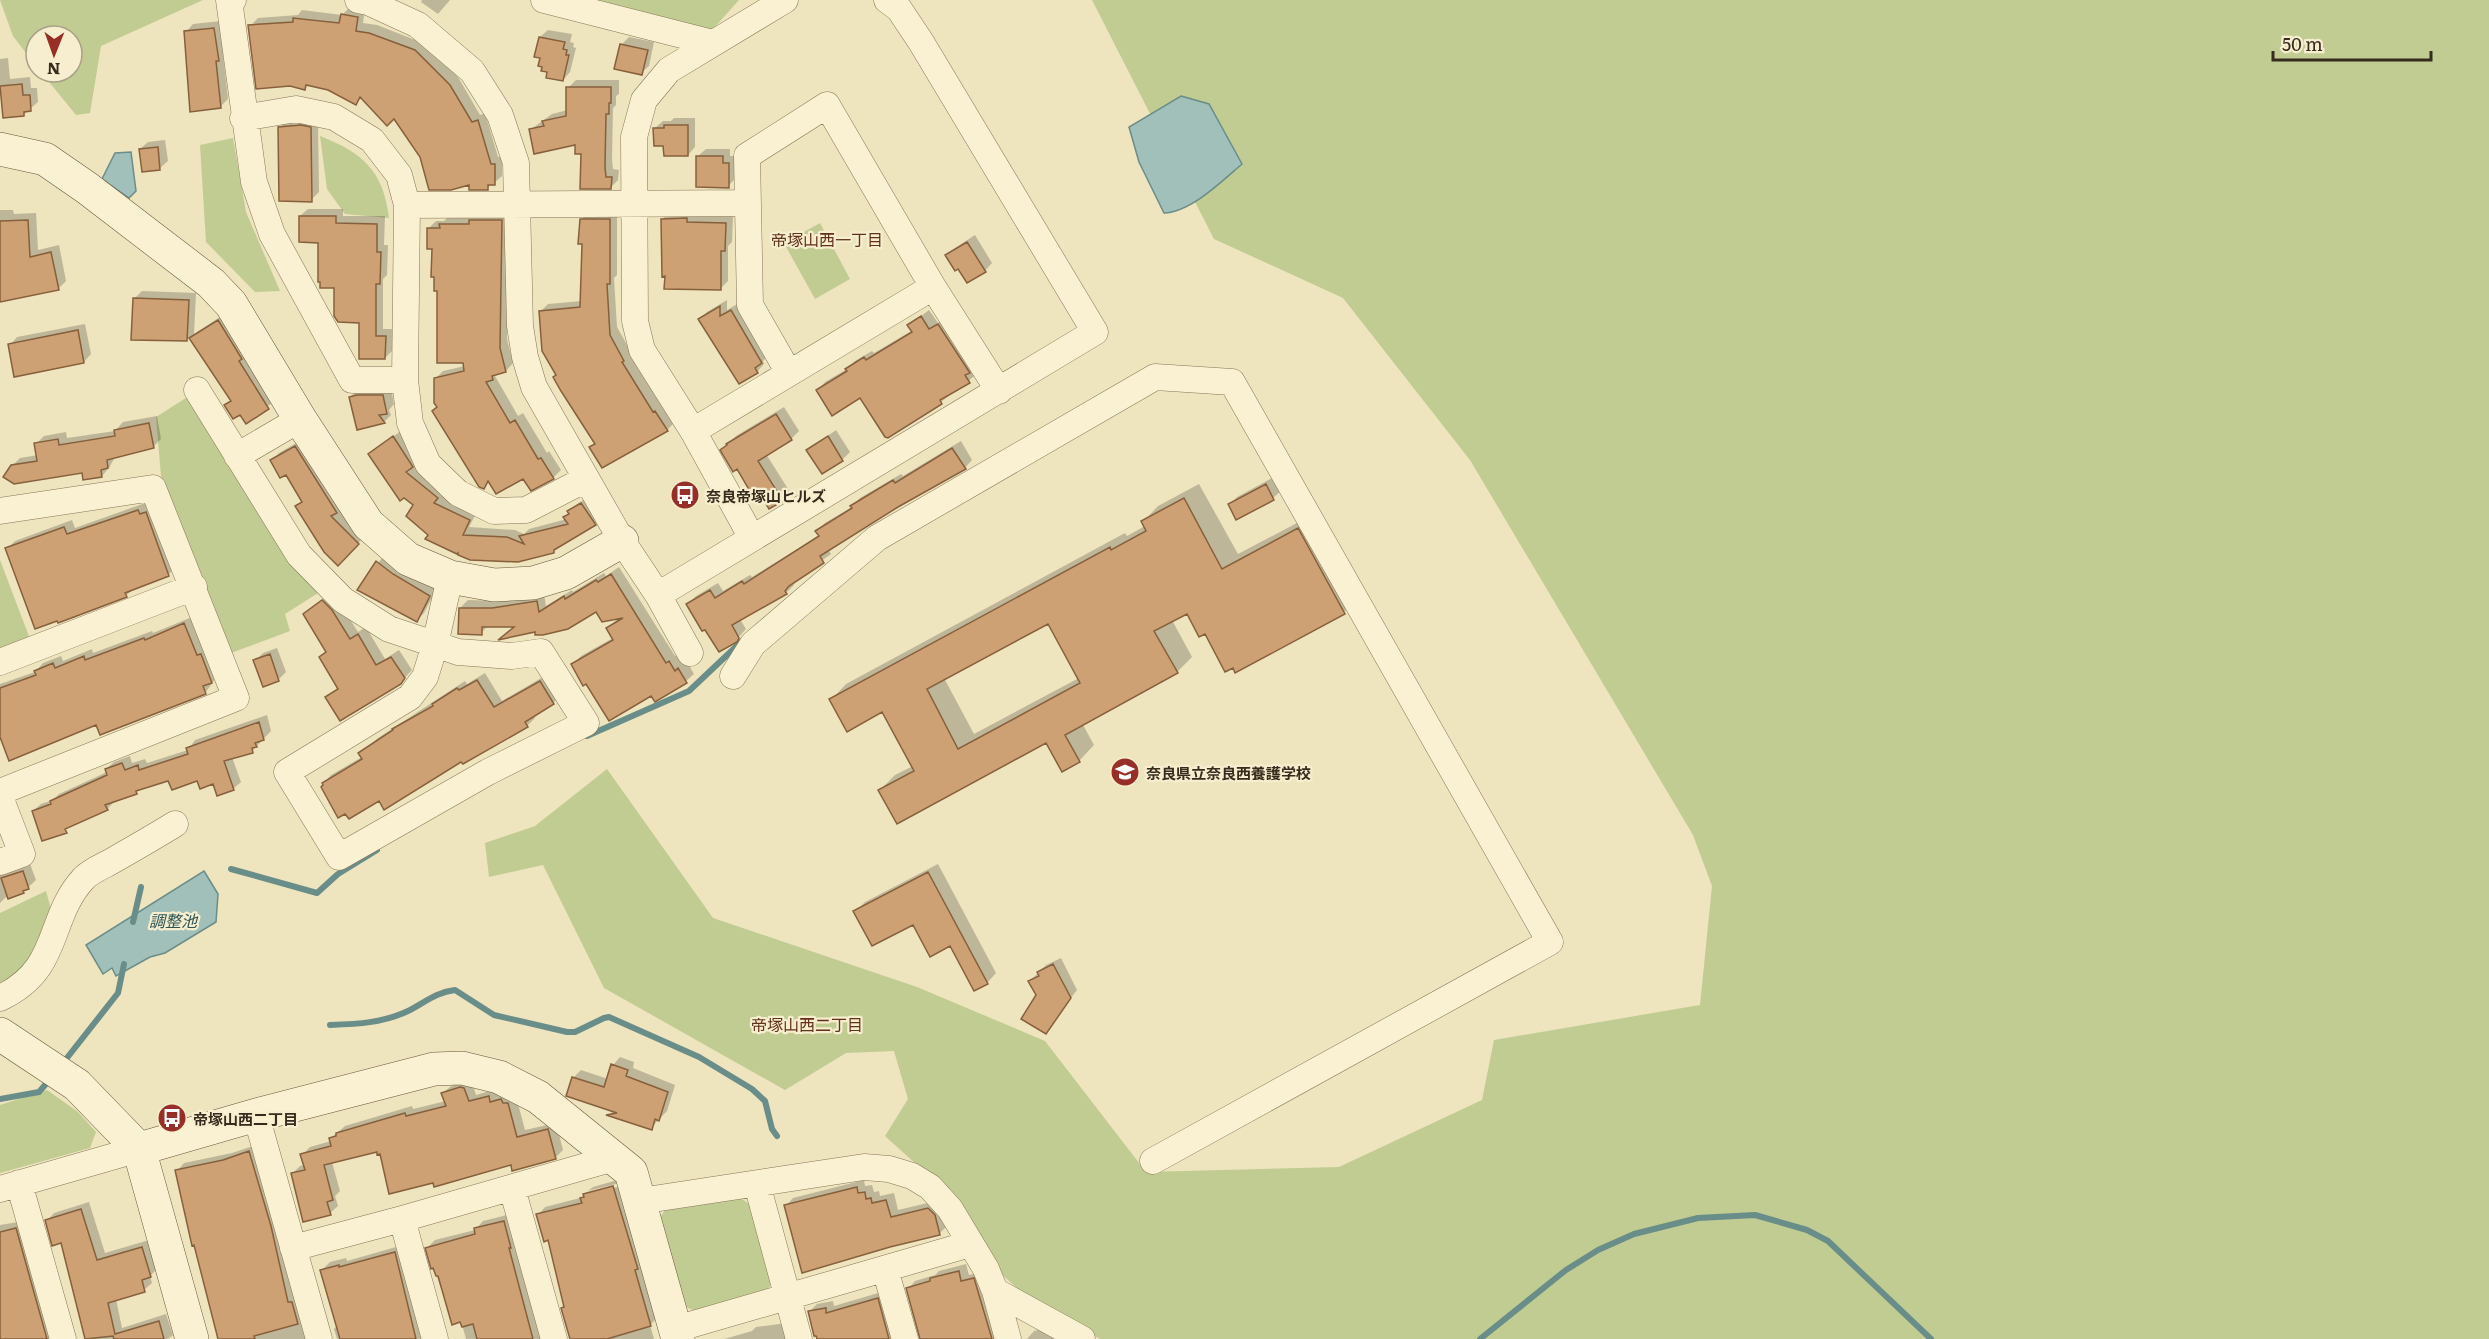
<svg xmlns="http://www.w3.org/2000/svg" width="2489" height="1339" font-family="Literata,'Noto Sans JP',serif">
  <style>
    .green { fill: #c0cc92 }
    .water { fill: #a2c0ba; stroke: #698d88; stroke-width: 1.5 }
    .shadow { fill: #0003; fill-rule: evenodd }
    .lines { fill: none; stroke-linecap: round; stroke-linejoin: round }
    .stream { stroke: #698d88; stroke-width: 6 }
    .building { fill: #cda173; stroke: #86603c; stroke-width: 1.5; fill-rule: evenodd }
    .street-casing { stroke: #877557; stroke-width: 27 }
    .secondary-casing { stroke: #68553a; stroke-width: 34 }
    .street { stroke: #f9f1d1; stroke-width: 26 }
    .secondary { stroke: #f9f1d1; stroke-width: 33 }
    .labels { text-anchor: middle; dominant-baseline: central; stroke-width: 4.5; stroke-linejoin: round; paint-order: stroke }
    .poi-label { font-size: 15px; font-weight: bold; fill: #362b1c; stroke: #f6eece; text-anchor: start }
    .neighbourhood-label { font-size: 16px; fill: #63301a; stroke: #f6eece }
    .water-label { font-size: 16px; font-style: italic; fill: #2a5556; stroke: #f6eece }
  </style>
  <rect width="100%" height="100%" fill="#eee4be"/>
  <!-- green -->
  <path class="green" d="M0 0H203L101 46 90 113 76 115 41 72H72V36H36V66L13 36Z
    M582 0H739L712 30Z
    M1092 0H2489V1339H1100L1028 1298 998 1271 957 1201 885 1136 908 1099 894 1051 846 1053 785 1090 604 988 543 865 489 877 485 843 535 826 607 769 713 918 917 987 1045 1041 1146 1172 1339 1167 1482 1100 1494 1040 1700 1005 1712 886 1693 835 1470 460 1343 298 1214 239Z
    M320 136C363 153 383 170 389 218L345 214 327 189Z
    M233 138 246 212 280 291 255 292 206 242 200 145Z
    M820 223 850 279 815 299 784 243Z
    M189 396 318 593 285 614 290 631 231 653 161 476 156 417Z
    M0 560 30 639 0 650Z
    M46 891 51 909 28 967 0 989V913Z
    M47 1090 78 1112 96 1132 90 1148 0 1173V1105Z
    M738 1196 752 1206 773 1280 766 1293 697 1312 682 1305 658 1220 667 1207Z"/>
  <!-- water -->
  <path class="water" d="M1181 96 1209 104 1242 164C1222 181 1191 212 1164 213L1139 162 1129 127Z
    M131 152 136 191 129 198 102 179 115 153Z
    M204 871 218 894 216 922 165 953 150 957 116 976 112 968 103 974 86 945Z"/>
  <!-- shadow -->
  <path class="shadow" d="M422 0H450L438 14 421 2Z
    M350 7 365 9 363 23 377 25 423 43 458 77 480 115 485 113 498 157H502V176L494 183 487 188 471 183 421 156 394 117 362 97 355 104 329 89 308 84 304 88 250 26 258 18 298 15 302 10 342 15Z
    M221 21 226 52 223 54 228 99 220 107 186 32 193 24Z
    M548 30 572 34 570 42 574 43 573 47 576 48 570 72 563 80 549 71 540 37Z
    M629 37 654 42 649 66 641 73 621 45Z
    M8 58 10 79 30 77 31 88H37L38 102 23 115 0 91V59Z
    M576 80H619V94L616 96V105L613 108 612 159 613 169 619 170 618 180 611 187 577 143 530 130 552 114 568 110V88Z
    M674 118H695V147L688 155 665 144 655 128 663 121H671Z
    M287 120H318L319 192 311 200 279 128Z
    M165 140 168 161 160 168 140 149 148 142Z
    M706 149H730V156H736V178L728 186 698 156Z
    M308 209H343V216H385L384 245H388L387 275 383 279V329H393V350L385 358 336 286 320 242 300 216Z
    M0 210H13L14 214 36 213 38 250 59 245 66 281 58 289 0 301Z
    M670 211 733 216 732 242 728 246V281L720 289 663 219Z
    M589 212H617V275L614 278 617 327 631 352 629 354 661 405 663 404 675 422 667 430 591 447 596 442 557 375 540 312 548 304 582 301 584 243 581 220Z
    M509 213 507 339 513 363 506 371 495 376 518 416 523 413 547 453 549 451 561 470 553 478 524 477 490 481 484 488 438 406 435 379 443 371 465 366 439 289 428 229 436 221H444L448 217Z
    M975 235 992 263 985 271 959 267 947 256 955 248Z
    M142 291 196 293 194 334 226 313 276 400 246 422 241 413 226 405 232 399 190 337 187 340 134 299Z
    M727 300V310L739 303 769 354 763 361 764 364 757 372 700 319 707 312Z
    M929 310 938 323 946 317 977 374 941 402 861 396 818 390 825 382 847 369 855 361 872 351 874 353 913 330 909 325Z
    M85 324 91 354 84 362 10 345 17 337Z
    M391 388 394 404 389 410 391 415 384 422 350 397 358 390Z
    M784 407 799 431 791 439 766 454 790 492 782 500 761 492 722 450 736 436Z
    M157 416 161 439 153 447 115 457 109 468 102 476 83 472 12 466 20 458 38 455 36 444 44 436 66 432 67 438 115 431 123 422Z
    M402 430 420 458 414 464 444 490 440 495 477 512 469 527 515 530 524 534 529 529 567 519 565 517 577 504 589 497 603 517 595 524 559 545 553 551 430 534 415 505 370 454Z
    M836 430 850 452 842 460 808 450Z
    M303 439 366 535 338 564 297 506 303 501 286 473 272 460 279 453Z
    M961 441 972 460 965 468 897 506 828 549 831 554 792 582 794 585 786 593 740 619 746 629 736 640 688 604 696 596 718 583 723 591 750 575 752 577 820 535 817 531 825 523 852 507 860 498 901 474 903 476Z
    M1274 477 1281 491 1273 498 1237 518 1230 505 1237 497Z
    M1199 484 1238 554 1314 514 1359 597 1344 612H1188L1172 620 1192 657 1177 672 1082 723 1094 745 1079 761 1047 741 880 790 895 775 913 766 883 710 831 700 846 684 1125 533 1127 536 1145 526 1143 522 1158 506ZM1049 622 1079 678 974 734 944 678Z
    M145 503 176 567 168 575 134 588 126 596 7 549 15 541 72 520 75 528Z
    M385 554 437 588 424 613 416 621 359 589Z
    M619 567 675 656 677 655 683 664 687 662 694 674 686 681 656 700 652 694 573 664 581 656 613 638 608 629 619 617 596 609 536 631 503 637 515 626 489 625 481 633 460 608 468 600 501 601 544 594 546 606 572 590 573 592 604 573 606 576Z
    M330 593 339 602 358 632 366 627 385 659 399 650 412 670 400 683 327 697 339 687 321 657 327 651 305 614Z
    M192 617 219 674 205 693 97 723 0 734V684L35 672 43 663 61 656 63 661 92 649 93 653 152 631 153 633Z
    M277 648 286 672 278 680 255 661 263 653Z
    M485 673 502 701 548 674 561 695 553 703 533 715 535 718 527 726 462 760 379 799 324 783 331 775 362 757 360 754 378 738 465 681 467 684Z
    M267 715 271 731 252 751 232 757 241 782 233 789 198 779H169L139 789 114 802 107 809 33 811 41 804 53 800 59 794 107 772 106 769 114 762 130 756 132 763 145 759 147 763 188 750 195 740Z
    M30 864 36 880 23 892 5 898 0 903V875Z
    M938 864 996 973 987 983 950 944 914 923 855 912 865 902Z
    M1061 958 1077 990 1045 1032 1038 995 1030 981 1046 965Z
    M620 1057 634 1062 633 1068 675 1085 667 1111 651 1128 609 1115 614 1110 573 1078 581 1070 608 1079 613 1065Z
    M469 1080H471L476 1095 496 1089 498 1095 508 1092 516 1096 525 1130 556 1123 563 1150 555 1158 512 1163 381 1152 378 1150 332 1162 340 1191 335 1196 338 1206 330 1213 292 1174 300 1166 305 1165 302 1155 310 1147 331 1141 330 1139 345 1126 412 1106 413 1109 446 1101 443 1093 451 1086Z
    M256 1145 309 1339H222L177 1171 184 1163 232 1153Z
    M621 1179 658 1317 650 1325 654 1339H572L549 1239 538 1215 545 1207 584 1197 588 1191V1194L621 1186 620 1183 588 1191 593 1187Z
    M864 1180 865 1186 872 1185 874 1192 879 1191 880 1196 894 1193 898 1210 936 1201 947 1226 939 1234 786 1206 793 1198Z
    M89 1202 105 1253 149 1240 158 1268 150 1276 152 1283 144 1290 116 1299 122 1328 166 1314 173 1335 168 1339H86L62 1241 47 1221 54 1213Z
    M511 1214 545 1339H466L461 1321 453 1323 427 1248 435 1240 475 1230 483 1221Z
    M24 1221 54 1339H0V1225Z
    M403 1245 426 1339H337L334 1329 338 1325 322 1270 330 1262 346 1258 347 1261Z
    M966 1264 969 1275 981 1272 1001 1339H921L908 1289 915 1281 935 1275 939 1271Z
    M885 1291 897 1339H818L810 1311 817 1304 833 1301 834 1306Z
    M787 1323 791 1339H724L752 1331 756 1327Z
    M1050 1327 1064 1339H1027L1034 1331Z"/>
  <g class="lines">
    <!-- stream -->
    <path class="stream" d="M587 736 689 691 742 641
      M231 869 317 893 338 874 377 850
      M133 922 141 887
      M330 1025C357 1024 383 1023 408 1011 424 1003 436 992 455 990L494 1015 567 1032H575L604 1018 609 1017 699 1057 752 1089 765 1101 772 1129 777 1136
      M63 1063 118 993 124 964
      M0 1099 39 1092 51 1078
      M1480 1339 1566 1270 1598 1250 1634 1234 1698 1218 1755 1215 1807 1230 1828 1241 1931 1339"/>
  </g>
  <!-- building -->
  <path class="building" d="M341 14 358 17 356 31 369 33 415 50 450 85 472 122 478 120 491 164H495V185H488V190H469V185L451 190H429L420 157 394 119 387 126 360 97 356 105 328 90 306 85 305 90 290 86 256 89 248 25 293 22V18L339 23Z
    M214 28 219 61H216L221 108 190 112 184 31Z
    M539 37 565 42 563 49 567 50 566 55H569L563 81 546 78 547 72 541 71 542 67 538 66 540 58 534 57Z
    M620 44 648 50 642 75 614 69Z
    M22 84 23 95H30L31 111 24 112V116L3 118 0 86Z
    M566 87H611V103H609V114H606L605 167 606 177H612L611 189H580L581 154H575V145L534 154 529 129 544 126 542 121 566 116Z
    M301 125 311 127 312 202 279 201 278 127Z
    M664 125H688V156H664L663 146H654L653 128H664Z
    M158 147 160 170 142 172 139 149Z
    M696 156H723V163H729V188L696 187Z
    M299 216H336V223L377 224V252H381L380 284H376V336H386L385 359H359V323L338 322 334 316V288H320V282H318V243L299 242Z
    M687 218V222L726 223 725 251H721V290L664 289 665 276 662 277 661 219Z
    M580 219H610V284H607L610 335 624 361 622 362 653 412 655 411 668 431 602 468 589 447 595 444 561 391 553 377 556 375 542 351 539 311 580 307 582 244H578Z
    M28 220 30 257 51 252 59 290 0 302V221Z
    M469 220H502L500 348 506 372 492 376 493 380 486 382 510 423 515 420 538 459 541 458 553 477 554 479 531 491 523 479 496 494 488 481 484 489 479 487 432 411 437 407 434 403V378L464 371 463 363H437V291H434V277H431L432 249H427V228H440L439 224H469Z
    M967 242 986 272 967 283 958 269 955 271 945 255Z
    M133 298 189 300 187 341 131 340Z
    M720 306V316L731 310 762 363 755 368 758 373 739 384 698 319Z
    M921 316 929 329 938 324 970 373 965 375 970 383 940 400 942 404 888 438 885 437 860 398 832 416 816 390 847 371 845 369 864 357 866 360 912 332 907 325Z
    M218 320 242 359 239 361 269 409 246 424 240 415 233 419 224 405 231 401 189 338Z
    M78 330 84 363 14 377 8 344Z
    M357 395H383L387 414 379 415 385 423 357 430 349 397Z
    M776 414 792 440 758 461 783 501 769 509 760 494 754 498 737 469 733 472 720 450 727 445 726 444Z
    M149 423 154 448 107 460 108 468 101 470 102 477 83 480 82 473 14 484 3 477 11 465 37 461 34 443 58 439 59 445 115 436 114 430Z
    M393 436 413 467 406 472 438 498 434 503 470 520 463 535 507 537 524 544 519 536 568 524 563 517 569 514 567 511 581 503 596 525 554 550V553L518 562 470 560 458 555V553L457 554 425 539 428 535 406 516 413 505 404 498 400 501 368 454Z
    M828 436 843 461 822 474 806 450Z
    M295 446 337 513 331 516 359 544 338 566 324 552 295 506 302 502 286 475 280 478 270 460Z
    M952 448 966 469 898 507 820 556 824 563 789 586 785 591 787 594 732 625 739 638 737 642 719 652 705 630 702 631 686 604 710 590 715 598 742 581 744 584 819 536 815 531 852 508 850 506 893 480 895 483Z
    M1266 484 1274 500 1236 520 1228 504Z
    M1184 498 1222 569 1298 528 1345 614 1235 673 1233 668 1225 672 1205 634 1199 637 1187 614 1154 631 1178 673 1065 735 1080 762 1062 772 1046 743 897 824 878 790 914 771 882 712 847 732 829 699 1110 547 1111 550 1146 531 1141 521ZM1048 624 1080 683 958 749 927 689Z
    M138 510 140 514 146 512 169 576 125 593 127 597 58 623 57 621 35 629 5 548 64 527 67 534Z
    M376 561 393 574 430 596 417 622 357 590Z
    M611 574 666 663 669 661 675 671 678 668 687 683 655 702 651 696 609 721 586 684 583 686 571 664 613 640 606 628 623 618 602 622 596 612 568 629 543 635H535V632L498 640 514 627H482V635L458 634 459 608H492L537 601 539 612 564 596 565 599 596 580 598 582Z
    M322 600 332 610 350 639 358 634 376 665 391 657 405 678 401 684 340 721 325 697 338 689 319 657 326 652 303 614Z
    M184 623 197 655 201 654 212 683 203 686 206 694 100 735 96 725 9 761 0 737V688L36 675 34 671 53 663 55 668 84 656 85 660 144 638 145 640Z
    M270 654 279 681 263 687 253 660Z
    M477 680 494 707 540 681 554 704 525 722 528 727 463 764 461 762 384 810 379 801 349 819 345 814 338 818 321 787 323 785 322 783 362 759 358 753 393 730 392 729 433 706 432 704 457 688 459 690Z
    M259 722 264 740 255 743 257 747 252 748 253 753 224 761 234 790 217 796 213 784 200 789 197 781 172 790 168 781 136 791 137 794 105 805 108 810 65 829 67 833 42 841 32 811 51 804 50 801 107 775 105 769 122 763 125 770 138 765 139 770 188 754 186 748Z
    M23 871 29 889 23 891 24 893 8 899 1 878Z
    M928 872 988 984 974 991 950 946 930 957 913 925 872 946 853 911Z
    M1053 964 1071 998 1046 1034 1021 1019 1036 995 1028 981 1039 976 1037 972Z
    M611 1064 628 1070 626 1076 668 1092 659 1121 655 1119 652 1130 606 1115 617 1113 566 1096 572 1077 604 1087Z
    M460 1087 464 1088 469 1101 489 1096 490 1102 501 1099 503 1103H508L517 1137 548 1129 556 1159 512 1171 511 1165 434 1187 433 1183 389 1194 380 1154 377 1155V1152L324 1165 333 1200 327 1202 331 1215 303 1222 291 1173 305 1170 300 1154 331 1146 329 1138 336 1136V1133L405 1113 406 1116 446 1106 441 1093Z
    M249 1151 271 1226 288 1302H292L298 1324 254 1336 255 1339H218L194 1245 192 1246 175 1170 223 1160Z
    M613 1186 638 1269 635 1270 651 1326 607 1339H570L561 1308 564 1307 548 1240 544 1242 536 1214 582 1203 580 1198 584 1197 583 1194Z
    M857 1187 858 1193 865 1192 866 1199 871 1198 872 1203 886 1200 891 1217 928 1208 935 1215 940 1235 890 1247 802 1273 784 1205Z
    M81 1209 97 1260 142 1247 151 1277 142 1280 145 1292 108 1303 115 1334 159 1321 164 1339H114L113 1336 85 1339 61 1243 52 1246 45 1220Z
    M504 1221 511 1248H509L533 1339H477L473 1324 462 1327 460 1322 452 1325 438 1276H436L433 1268 431 1269 425 1248 475 1234 474 1228Z
    M16 1228 47 1339H0V1232Z
    M395 1252 416 1339H340L320 1270 339 1265V1267Z
    M959 1271 961 1281 974 1278 992 1339H920L906 1288 930 1281V1278Z
    M878 1298 889 1339H817L816 1336H814L808 1311 826 1308V1313Z"/>
  <g class="lines">
    <!-- street casing -->
    <g class="street-casing">
      <path id="street" d="M233 0H229L254 182 272 234 352 380H405
        M358 0 368 2 418 25 472 71 500 115 516 163 520 326 525 357 534 387 622 541 658 595 690 653
        M544 0 713 43
        M243 118 296 109 334 117 372 140 399 175 407 205 405 380 410 423 428 464 458 493 494 511 526 510 586 479
        M407 205 748 203
        M789 373 750 305 747 156 827 105 933 287 999 391
        M197 390 299 555 343 600 389 629 458 652 512 656 541 652 586 723 488 772 339 857 287 772 410 697 425 677 435 645 450 577
        M693 431 933 287
        M237 456 300 419
        M0 511 153 488 236 698 0 792
        M752 538 693 431 642 350 635 321 634 137 644 100 669 70 785 0
        M658 595 1095 332 921 42 899 9 887 0
        M0 662 194 587
        M733 676 753 644 877 538 1155 377 1232 382 1550 942 1153 1161
        M0 797 22 854 0 862
        M0 998C62 969 46 919 84 878 91 871 103 866 112 861 133 849 154 837 175 824
        M256 1115 319 1339
        M19 1183 63 1339
        M757 1184 799 1339
        M512 1188 554 1339
        M0 1189 139 1149
        M640 1201 864 1167 889 1169 912 1176 930 1187 950 1209 986 1269 995 1291 1008 1339
        M402 1219 435 1339
        M293 1248 402 1219 614 1158
        M885 1269 905 1339
        M995 1291 1082 1339
        M676 1329 970 1244"/>
    </g>
    <!-- secondary casing -->
    <g class="secondary-casing">
      <path id="secondary" d="M0 149 45 159 87 188 211 283 231 304 300 419 368 524 408 559 450 577 494 585 533 583 566 573 622 541
        M0 1034 77 1085 139 1149 192 1339
        M139 1149 256 1115 434 1069 462 1068 499 1077 538 1097 631 1172 678 1339"/>
    </g>
    <!-- street -->
    <use href="#street" class="street"/>
    <!-- secondary -->
    <use href="#secondary" class="secondary"/>
  </g>
  <!-- icons -->
  <defs>
    <g id="bus-disc" transform="scale(1.5)"><circle r="9.5" fill="#972f26" stroke="#f6eece"/><path d="M-5-6H5V4H4V6H2V4H-2V6H-4V4H-5ZM-3.5-4V0h7V-4ZM-3.5 1.2v1.5H-2V1.2ZM2 1.2v1.5H3.5V1.2Z" fill="#fff"/></g>
    <g id="school-disc" transform="scale(1.5)"><circle r="9.5" fill="#972f26" stroke="#f6eece"/><path d="M0-5L7-2L0 1L-7-2ZM-4 1L0 2.5L4 1V4Q0 6-4 4Z" fill="#fff"/></g>
  </defs>
  <g fill-rule="evenodd">
    <use href="#bus-disc" x="685" y="495"/>
    <use href="#school-disc" x="1125" y="772"/>
    <use href="#bus-disc" x="172" y="1118"/>
  </g>
  <g class="labels">
    <!-- poi labels -->
    <g class="poi-label">
      <text x="706" y="495">奈良帝塚山ヒルズ</text>
      <text x="1146" y="772">奈良県立奈良西養護学校</text>
      <text x="193" y="1118">帝塚山西二丁目</text>
    </g>
    <!-- neighbourhood labels -->
    <g class="neighbourhood-label">
      <text x="827" y="239">帝塚山西一丁目</text>
      <text x="807" y="1024">帝塚山西二丁目</text>
    </g>
    <!-- water labels -->
    <g class="water-label">
      <text x="173" y="920">調整池</text>
    </g>
  </g>
  <!-- north arrow -->
  <g transform="translate(54 54) rotate(181)"><circle r="28" fill="#f6eece" stroke="#a9a087" stroke-width="1.5"/>
  <path d="M0-4.5L10 22L0 15L-10 22Z" fill="#972f26"/>
  <text y="-9" font-size="16" font-weight="bold" text-anchor="middle" fill="#362b1c">N</text>
  </g>
  <!-- scale -->
  <path d="M2273 51v9h158v-9" fill="none" stroke="#362b1c" stroke-width="3"/>
  <text x="2282" y="51" font-size="18" fill="#362b1c" stroke="#f6eece" stroke-width="4.5" paint-order="stroke">50 m</text>
</svg>
